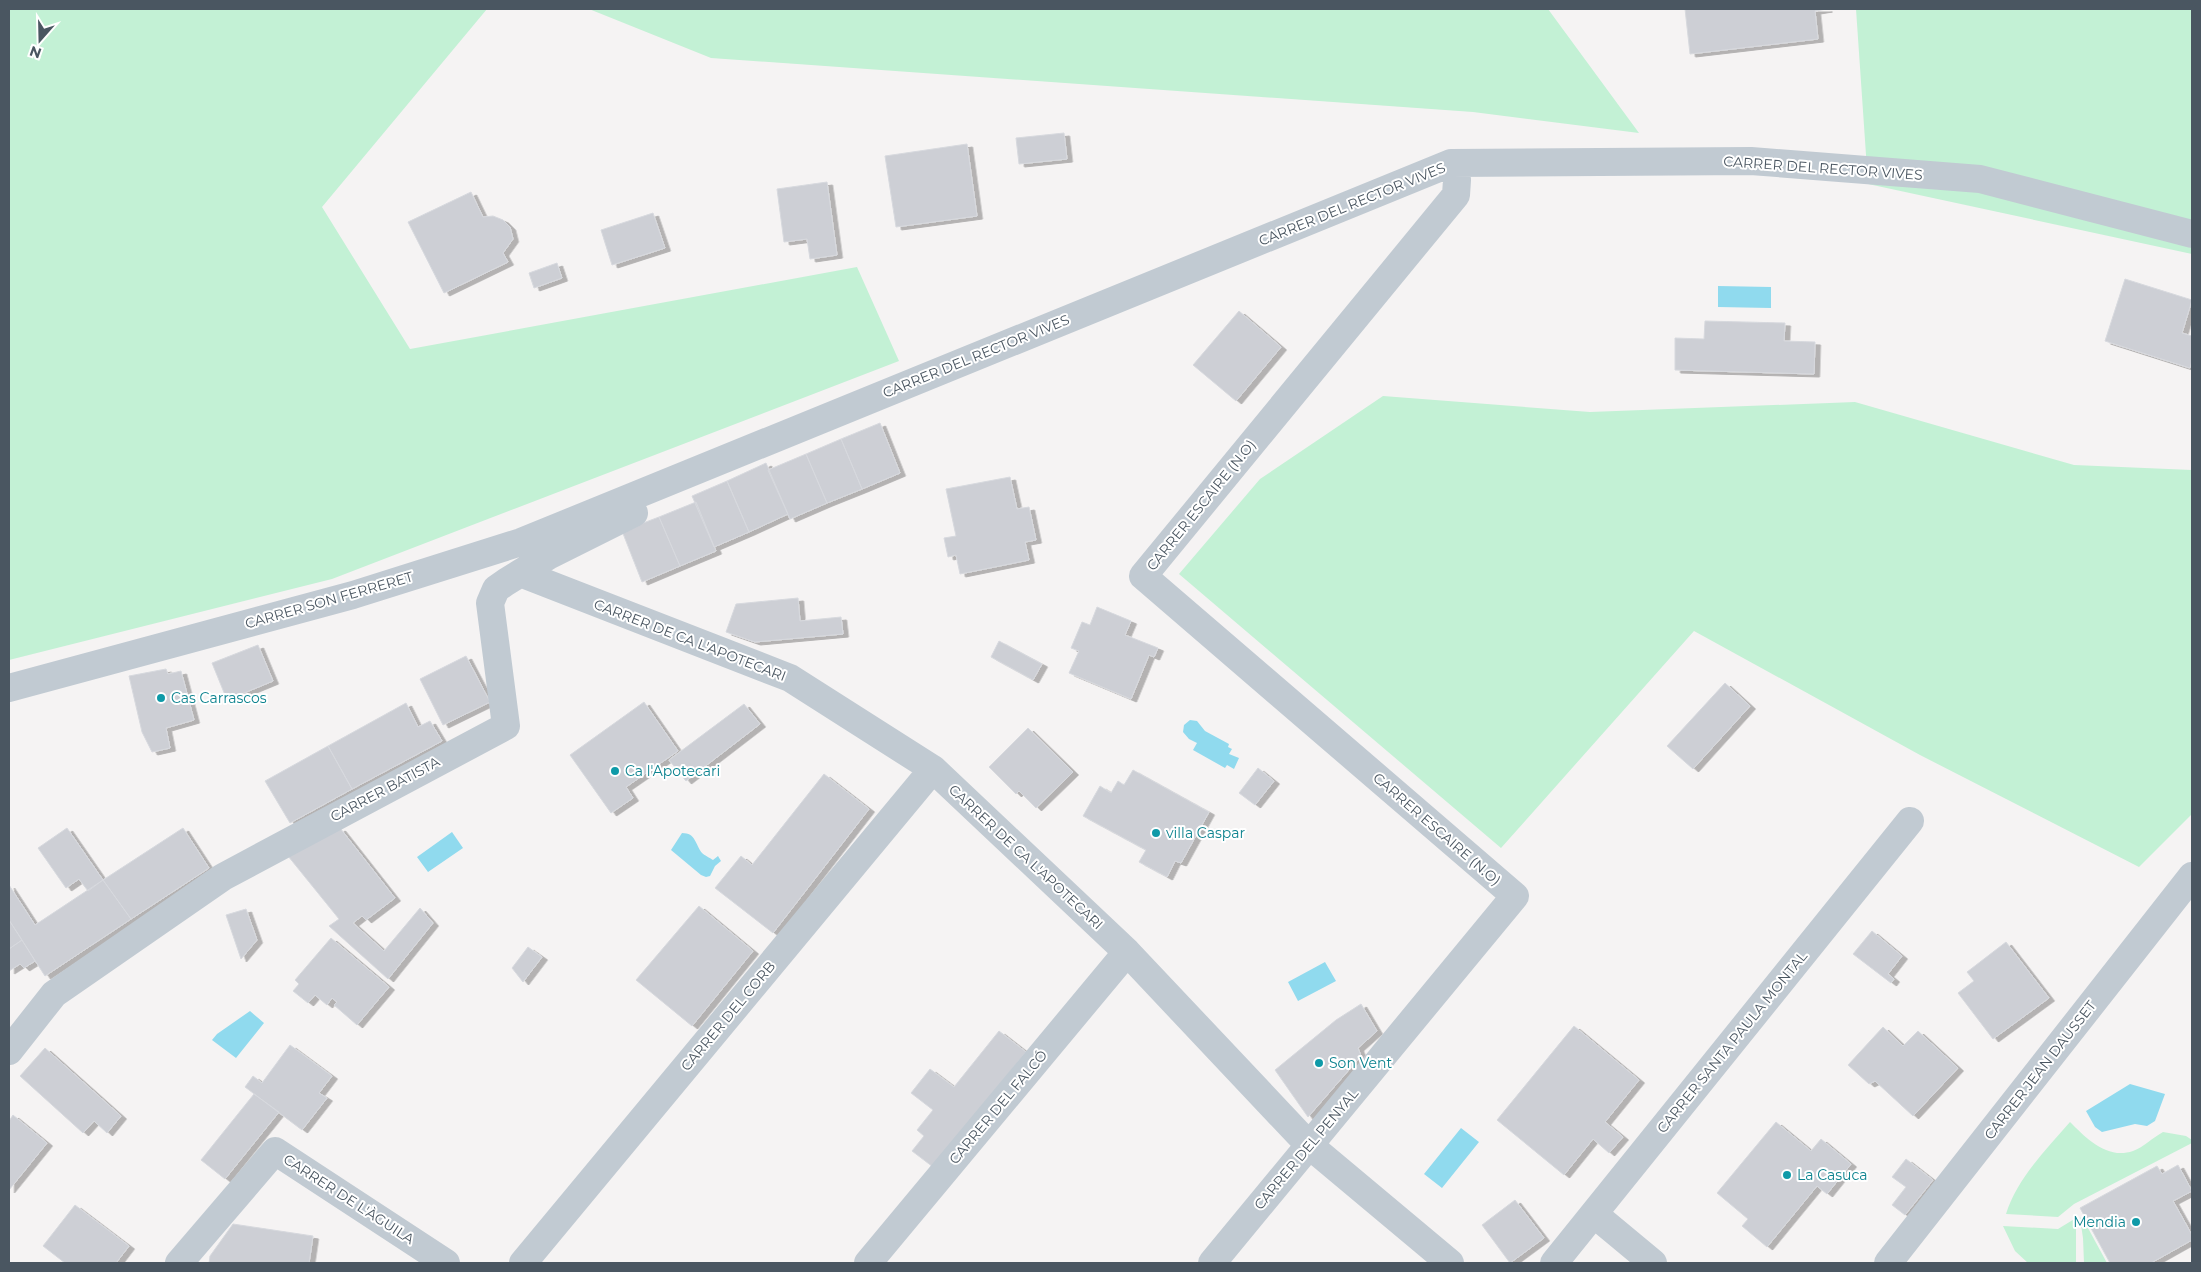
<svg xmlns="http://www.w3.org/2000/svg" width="2201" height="1272" font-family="Montserrat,sans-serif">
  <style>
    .green { fill: #c3f1d5 }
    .water { fill: #90daee }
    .building { fill: #cdcfd5; stroke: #d7d9de; filter: url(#shadow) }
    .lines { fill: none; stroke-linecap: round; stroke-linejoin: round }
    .minor { stroke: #c1cad2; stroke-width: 28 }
    .culture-dot { fill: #0f9aa8; stroke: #fff; stroke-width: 2 }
    .labels { text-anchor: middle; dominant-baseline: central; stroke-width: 4; stroke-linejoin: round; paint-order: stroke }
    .street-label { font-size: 14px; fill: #4a5661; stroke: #fff }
    .culture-label { font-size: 14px; fill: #0d838f; stroke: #fff; text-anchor: start }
  </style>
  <defs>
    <filter id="shadow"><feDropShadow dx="5.5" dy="3" stdDeviation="0" flood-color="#0004"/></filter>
  </defs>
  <rect width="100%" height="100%" fill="#f5f3f3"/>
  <!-- green -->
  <path class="green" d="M9 9H487L322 207 410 349 857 267 899 361 332 579 9 660Z
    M589 9H1548L1639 133 1473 112 711 58Z
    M1856 9H2192V254L1868 184Z
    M1383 396 1590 412 1855 402 2074 465 2192 470V814L2139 867 1920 755 1694 631 1501 848 1179 574 1260 479Z
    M2070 1122C2086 1138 2107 1160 2133 1151 2144 1147 2152 1138 2163 1132L2186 1136 2192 1140V1143L2074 1204 2058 1217 2006 1214C2017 1178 2046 1150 2070 1122Z
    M2082 1217 2107 1263H2084L2083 1238 2080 1218Z
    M2076 1218V1263H2028L2015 1251 2003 1226 2058 1229Z"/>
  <!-- water -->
  <path class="water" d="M1718 286 1771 287V308L1718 307Z
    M1190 720 1197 721 1205 731 1229 744 1228 747 1232 749 1229 754 1239 758 1234 769 1227 765 1225 768 1193 750 1197 743 1189 739 1183 732 1184 725Z
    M452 832 463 848 428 872 417 857Z
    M682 833C696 833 695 844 702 853 704 855 710 858 713 860L718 856 721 861 715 866 710 876 706 877 701 875 671 850Z
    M1325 962 1336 981 1298 1001 1288 982Z
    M250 1011 264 1023 236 1058 212 1040 217 1034Z
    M2130 1084 2165 1094 2155 1121 2147 1126 2135 1124 2102 1132 2095 1127 2086 1111Z
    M1461 1128 1479 1142 1442 1188 1424 1174Z"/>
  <!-- building -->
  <path class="building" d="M1685 9H1827L1815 11 1818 39 1690 54Z
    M1064 133 1067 159 1019 164 1016 138Z
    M967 144 977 216 896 227 885 156Z
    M827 182 837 255 810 259 807 239 784 242 777 189Z
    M471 192 483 217 493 216 503 220 510 227 513 239 503 253 508 262 444 293 408 222Z
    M653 213 665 248 612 265 601 230Z
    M557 263 562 278 534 288 529 273Z
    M2125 279 2192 300 2182 333 2192 336V360L2190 368 2105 341Z
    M1239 311 1281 347 1236 401 1193 365Z
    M1705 321 1785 323 1784 341 1815 342 1814 374 1675 370V338L1704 339Z
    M880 423 900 473 862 489 841 439Z
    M841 439 862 489 827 503 806 454Z
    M806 454 827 503 790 519 768 470Z
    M766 463 788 514 749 532 727 481Z
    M1010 477 1017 509 1029 507 1036 540 1025 542 1029 560 960 574 956 555 948 557 944 538 956 536 946 489Z
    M727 481 749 532 714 547 692 496Z
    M696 502 716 551 680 566 659 517Z
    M659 517 680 566 642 582 622 531Z
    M798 598 800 621 841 617 843 634 755 642 726 632 736 604Z
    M1097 607 1131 621 1125 635 1158 648 1154 657 1149 655 1131 699 1069 673 1079 651 1071 648 1082 622 1090 625Z
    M999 641 1042 664 1033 680 991 657Z
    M258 645 273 681 227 700 212 663Z
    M466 656 490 702 443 725 420 679Z
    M166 669 168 674 181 671 194 720 166 728 170 748 152 752 142 732 129 676Z
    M1725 683 1750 706 1693 769 1667 746Z
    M644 702 678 751 626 787 633 798 611 813 570 755Z
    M406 703 418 727 430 721 442 741 352 789 328 746Z
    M744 704 760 724 686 781 669 760Z
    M1028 728 1073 772 1036 808 1019 791 1016 794 989 767Z
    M328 746 352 789 290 823 265 781Z
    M1258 768 1274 781 1255 805 1239 793Z
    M1133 770 1209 812 1181 863 1175 861 1167 877 1139 862 1146 850 1083 816 1100 786 1111 793 1118 781 1124 785Z
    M824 774 869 809 773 933 715 888 741 856 752 865Z
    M67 828 103 880 88 891 79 879 66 888 38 848Z
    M183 828 209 868 131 919 103 880Z
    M340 828 395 898 366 920 362 916 353 923 384 951 420 908 433 923 388 979 329 926 339 919 288 856Z
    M103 880 131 919 45 976 9 920V885L35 925Z
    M699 906 753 951 692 1026 636 980Z
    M246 909 257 940 241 959 226 915Z
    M9 920 22 940 9 949Z
    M1872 931 1902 956 1888 974 1894 979 1891 983 1853 954Z
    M331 938 389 987 357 1025 334 1005 337 1002 332 998 327 1005 315 995 308 1003 293 991 299 984 295 980Z
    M22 940 35 961 24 968 20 964 9 971V949Z
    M2006 942 2049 998 1993 1039 1958 993 1974 981 1967 972Z
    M528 947 542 957 523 982 512 968Z
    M1361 1004 1377 1031 1358 1048 1361 1056 1308 1117 1275 1070 1336 1020Z
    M1574 1026 1639 1080 1605 1122 1623 1137 1609 1153 1593 1139 1564 1175 1497 1120Z
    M1883 1027 1903 1046 1918 1031 1958 1068 1913 1116 1875 1081 1869 1084 1848 1065Z
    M999 1031 1026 1052 933 1167 912 1151 924 1136 917 1130 933 1110 911 1093 930 1069 954 1087Z
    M290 1045 332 1076 319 1093 327 1098 302 1130 245 1087 253 1076 262 1083Z
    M45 1048 121 1116 107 1133 94 1121 83 1133 20 1076Z
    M254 1094 279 1112 225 1179 201 1160Z
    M13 1115 47 1143 9 1190V1121Z
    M1776 1122 1811 1151 1821 1139 1851 1164 1827 1194 1817 1186 1767 1247 1742 1226 1748 1219 1717 1193Z
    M1906 1159 1933 1180 1905 1215 1892 1205 1906 1187 1892 1177Z
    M2178 1165 2192 1191 2173 1201 2192 1235V1240L2151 1263H2110L2080 1208 2157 1166 2162 1174Z
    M1515 1200 1544 1238 1510 1263 1482 1225Z
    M75 1205 129 1246 116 1263H65L43 1246Z
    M233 1224 313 1236 309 1263H209L210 1256Z"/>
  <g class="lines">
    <!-- minor -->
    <path class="minor" d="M520 573 790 678 933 769 1127 952 1309 1145 1450 1263
      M9 688 353 595 521 542 1451 163 1751 161 1980 179 2192 234
      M9 1051 54 994 223 877 506 726 490 603 496 589 506 582 548 556 634 513
      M1594 1214 1653 1263
      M179 1263 275 1151 446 1263
      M523 1263 933 769
      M868 1263 1127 952
      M1212 1263 1515 896 1143 576 1456 195 1457 180 1451 163
      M1554 1263 1910 821
      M1888 1263 2192 876"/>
  </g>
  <!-- markers -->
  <g class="culture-dot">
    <circle cx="161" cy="698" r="5"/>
    <circle cx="615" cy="771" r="5"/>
    <circle cx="1156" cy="833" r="5"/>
    <circle cx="1319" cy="1063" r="5"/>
    <circle cx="1787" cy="1175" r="5"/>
    <circle cx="2136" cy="1222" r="5"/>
  </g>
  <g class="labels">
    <!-- street labels -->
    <g class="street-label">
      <text transform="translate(1823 168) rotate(4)">CARRER DEL RECTOR VIVES</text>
      <text transform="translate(1352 204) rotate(-22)">CARRER DEL RECTOR VIVES</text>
      <text transform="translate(976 356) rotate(-22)">CARRER DEL RECTOR VIVES</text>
      <text transform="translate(1201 505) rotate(-51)">CARRER ESCAIRE (N.O)</text>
      <text transform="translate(329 600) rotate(-16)">CARRER SON FERRERET</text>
      <text transform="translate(690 640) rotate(21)">CARRER DE CA L'APOTECARI</text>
      <text transform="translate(385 789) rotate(-28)">CARRER BATISTA</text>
      <text transform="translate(1437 829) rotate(41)">CARRER ESCAIRE (N.O)</text>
      <text transform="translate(1026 857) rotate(43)">CARRER DE CA L'APOTECARI</text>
      <text transform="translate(728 1016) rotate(-50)">CARRER DEL CORB</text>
      <text transform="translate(1732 1042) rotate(-51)">CARRER SANTA PAULA MONTAL</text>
      <text transform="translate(2040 1070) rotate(-52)">CARRER JEAN DAUSSET</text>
      <text transform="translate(998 1107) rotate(-50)">CARRER DEL FALCÓ</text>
      <text transform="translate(1306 1149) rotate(-50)">CARRER DEL PENYAL</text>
      <text transform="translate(349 1199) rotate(33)">CARRER DE L'ÀGUILA</text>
    </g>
    <!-- culture labels -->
    <g class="culture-label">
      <text x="171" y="698">Cas Carrascos</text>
      <text x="625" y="771">Ca l'Apotecari</text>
      <text x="1166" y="833">villa Caspar</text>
      <text x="1329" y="1063">Son Vent</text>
      <text x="1797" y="1175">La Casuca</text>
      <text x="2126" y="1222" text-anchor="end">Mendia</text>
    </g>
  </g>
  <!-- border -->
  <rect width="2201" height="1272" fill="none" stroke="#4a5661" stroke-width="20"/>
  <!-- north arrow -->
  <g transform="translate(40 40) rotate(200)" stroke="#ffffff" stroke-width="4" paint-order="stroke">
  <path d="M0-4L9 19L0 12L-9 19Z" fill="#4a5661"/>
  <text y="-8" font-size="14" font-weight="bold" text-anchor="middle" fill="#4a5661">N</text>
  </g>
</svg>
